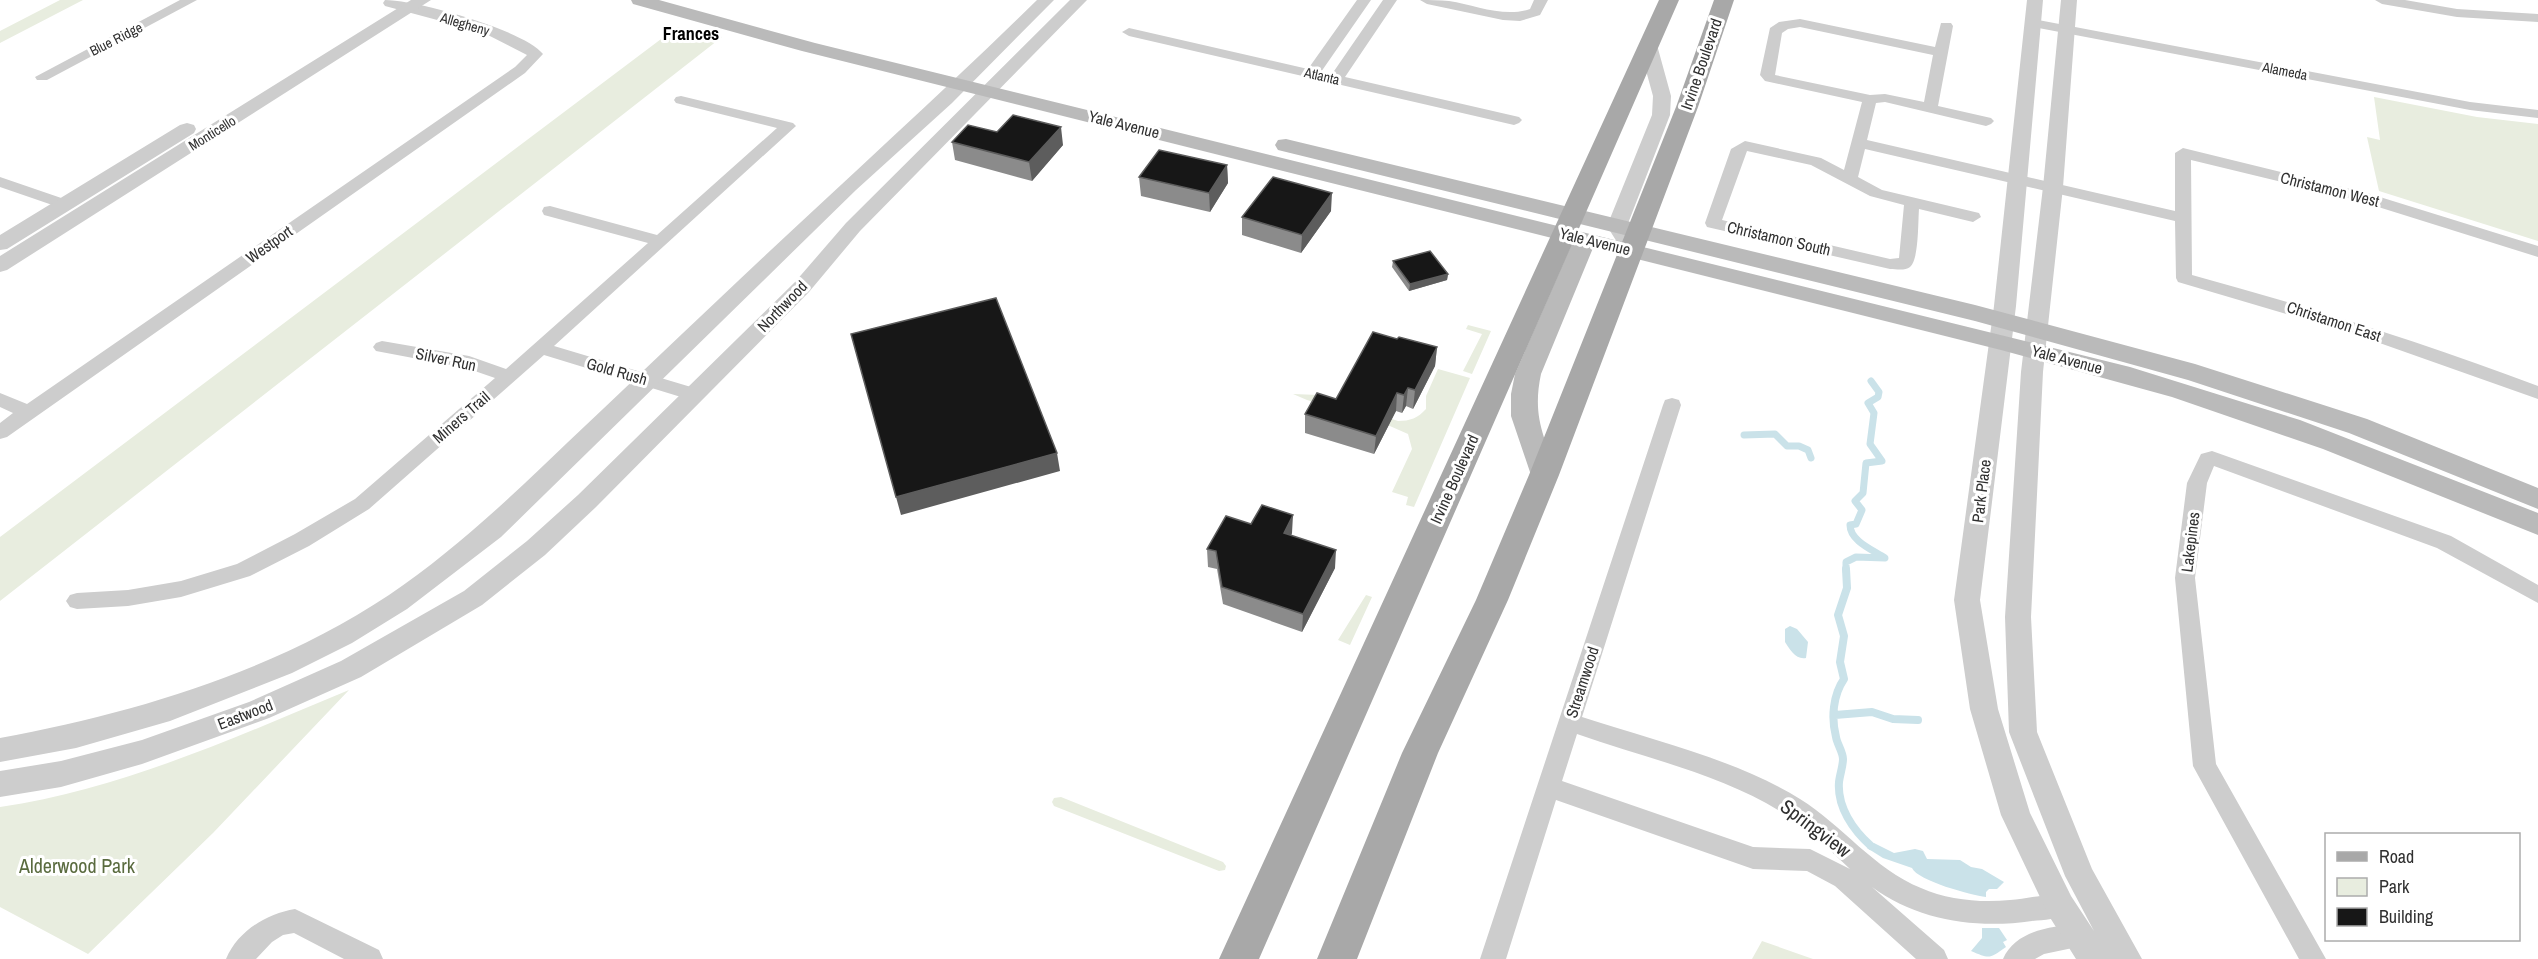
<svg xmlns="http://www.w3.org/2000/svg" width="2538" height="959" font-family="'Archivo Narrow',sans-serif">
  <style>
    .green { fill: #e8eddf }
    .water { fill: #cae2e9 }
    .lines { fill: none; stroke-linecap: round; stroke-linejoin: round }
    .stream-far1 { stroke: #cae2e9; stroke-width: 7 }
    .stream { stroke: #cae2e9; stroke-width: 8 }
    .minor { fill: #cdcdcd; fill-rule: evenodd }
    .tertiary { fill: #cdcdcd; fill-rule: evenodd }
    .secondary { fill: #bababa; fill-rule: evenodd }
    .primary { fill: #a8a8a8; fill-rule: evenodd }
    .wall { fill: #8b8b8b }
    .shaded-wall { fill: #5d5d5d }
    .building { fill: #171717; stroke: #5d5d5d; stroke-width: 1.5 }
    .labels { text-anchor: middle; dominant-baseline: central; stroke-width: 6; stroke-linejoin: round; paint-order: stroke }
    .far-street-label { font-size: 14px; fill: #303030; stroke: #fff }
    .street-label { font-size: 16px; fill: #303030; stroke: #fff }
    .far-district-label { font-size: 18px; font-weight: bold; fill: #000; stroke: #fff }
    .near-street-label { font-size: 20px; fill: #303030; stroke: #fff }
    .near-park-label { font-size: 20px; fill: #5a6b3f; stroke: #fff }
  </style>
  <rect width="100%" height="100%" fill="#fff"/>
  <!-- green -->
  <path class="green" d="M60 0H83L0 43V31Z
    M677 27 722 37 0 601V537Z
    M2374 97 2477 117 2538 124V241L2379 191 2367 137 2380 140Z
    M1468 325 1491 331 1472 374 1463 371 1482 334 1466 329Z
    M1438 369 1470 378 1414 507 1406 505 1408 497 1392 492 1412 449 1408 434 1383 423 1307 400 1293 394 1319 395 1398 421C1410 421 1418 418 1426 409V396Z
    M1366 595 1372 597 1350 645 1338 640Z
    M349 690 213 833 88 954 0 907V807C122 789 236 737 349 690Z
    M1061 797 1223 862 1226 866 1225 870 1219 871 1054 806 1052 802 1054 798Z
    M1762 941 1813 959H1752Z"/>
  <!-- water -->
  <path class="water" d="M1790 626 1797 629 1808 642 1806 658C1796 660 1790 650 1785 642V629Z
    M1874 843 1894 853 1915 849 1923 851 1927 859 1960 860 1971 867 1982 869 2004 882 1997 889H1989L1986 892V897C1971 895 1918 881 1912 868L1883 858 1867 848Z
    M1982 928H1999L2007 940 2003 942 2006 947C1989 959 1990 959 1971 951L1982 938Z"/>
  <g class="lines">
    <!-- stream-far1 -->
    <path class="stream-far1" d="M1744 435 1775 434 1787 446H1799L1808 450 1811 458
      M1846 571V562L1856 557 1885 558C1873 550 1850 541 1850 525L1856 524 1862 510 1855 501 1863 493 1866 463 1882 461 1870 444 1874 413 1868 403 1878 397 1879 392 1871 381"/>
    <!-- stream -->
    <path class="stream" d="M1846 569 1847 588 1838 615 1844 636 1840 662 1844 679C1833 695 1831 718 1836 737 1837 744 1843 752 1843 759 1843 766 1840 774 1839 782 1837 807 1853 830 1871 846
      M1835 715 1872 712 1893 719 1918 720"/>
    <!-- minor -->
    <path class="minor" d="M180 0H197L47 80H37L35 77Z
      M385 0C416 0 524 30 543 54L525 73 7 437 0 439V423L13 413 0 407V393L27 404 515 67 527 55 482 32 385 6 383 3Z
      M1357 0H1371L1321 72 1332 74 1383 0H1397L1345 77 1519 117 1522 120 1519 123 1514 125 1129 36 1122 32 1129 28 1308 69Z
      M1420 0C1430 0 1440 0 1449 1 1475 5 1504 18 1530 9L1534 0H1548L1540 15 1520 21 1503 20 1427 4Z
      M2375 0H2405L2457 9 2538 14V22L2457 17 2382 4Z
      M1800 19 1935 47 1941 23H1951L1953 26 1938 106 1991 118 1994 121 1991 124 1986 126 1885 102 1876 103 1867 140 2175 211V153L2183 148 2367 193 2538 246V257L2356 200 2191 160 2192 275C2309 307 2425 343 2538 386V399L2357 335 2178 282 2176 278 2175 221 1865 149 1858 177 1882 190 1979 213 1981 217 1973 222 1919 209C1918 221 1919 260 1910 267 1905 271 1896 269 1890 269L1707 227 1705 223 1731 149 1745 141 1821 158 1844 170 1862 102 1765 81 1760 75 1770 28 1779 22ZM1800 27 1933 55 1924 102 1885 94 1870 95 1775 75 1782 33 1788 29ZM1747 151 1811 165 1870 196 1904 205 1899 258 1890 259 1722 220Z
      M2033 19 2470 102 2538 110V118L2470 110 2028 26 2026 23 2028 20Z
      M681 96 793 123 796 126 554 346 701 390 703 395 701 400 694 401 544 355 369 509 309 546 250 576 181 597 128 606 77 609 70 607 66 601 70 595 77 593 128 590 181 581 237 564 295 534 355 499 495 378 466 368 376 351 373 347 376 343 382 341 469 356 506 369 648 243 544 215 542 211 544 207 550 206 657 235 777 128 676 103 674 100 676 97Z
      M0 177 70 201 72 204 64 209 0 187Z
      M1672 398 1679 400 1681 405 1582 717C1652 740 1738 760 1800 799 1842 825 1874 869 1921 888 1948 900 1981 903 2010 900 2029 899 2051 891 2069 898L2072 906 2069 914C2057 919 2045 920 2032 921 1977 929 1918 921 1872 887L1944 950 1948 959H1916L1835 886 1807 871 1753 869 1556 800 1506 959H1480L1663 405 1665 400ZM1577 734C1645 758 1721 774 1783 813 1807 829 1829 849 1850 869L1810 849 1753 847 1562 781Z
      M2212 451 2451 536 2538 585V603L2437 548 2214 466 2207 483 2195 578 2216 764 2326 959H2299L2193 766 2175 578 2187 483 2201 454Z
      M295 909 379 950 383 959H344L294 933 283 935 272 942 256 959H226C238 931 266 914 295 909Z
      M2078 924 2087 927 2091 936 2087 945 2044 954 2035 959H2003C2015 931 2051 926 2078 924Z"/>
    <!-- tertiary -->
    <path class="tertiary" d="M411 0H431L7 270 0 272V256Z
      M1037 0H1054L952 103 856 190 501 537 407 609 352 643 292 673 170 721 76 748 0 762V738C135 713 273 672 389 595 454 551 511 497 567 443 618 395 668 347 719 299 824 199 933 102 1037 0Z
      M1070 0H1087L860 231 809 292 596 507 545 555 482 605 361 677 269 718 142 764 61 787 0 797V771L61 761 142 740 249 702 341 661 464 591 527 541 578 495 795 282 846 223Z
      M2027 0H2043L2016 306 1980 600 1998 709 2030 813 2071 896 2094 931 2065 876 2009 732 2005 617 2021 372 2043 187 2061 0H2077L2063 187 2043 372 2031 617 2037 732 2092 869 2142 959H2076L2049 916 2001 815 1970 709 1954 600 1994 306Z
      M1648 40 1654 41 1657 45 1671 96 1670 115 1627 226 1642 250 1639 255 1632 256 1625 255 1607 226 1652 115 1653 96 1639 45 1642 41Z
      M187 123 194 125 196 129 194 133 7 249 0 250V235L180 125Z"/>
    <!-- secondary -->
    <path class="secondary" d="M631 0H659L815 43 2130 367 2300 420 2538 513V535L2323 449 2172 397 2001 350 1593 248 1541 374C1532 417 1544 435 1557 475L1554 482 1544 485 1534 482 1531 475 1511 416V394L1515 374 1572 243 802 51 633 4Z
      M1286 139 1975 305 2195 364 2367 419 2538 488V509L2349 433 2188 380 1975 321 1278 150 1275 145 1278 140Z"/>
    <!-- primary -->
    <path class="primary" d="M1659 0H1679L1259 959H1219Z
      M1714 0H1734L1698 107 1559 475 1508 600 1438 753 1357 959H1317L1402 753 1476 600 1529 475 1676 107Z"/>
  </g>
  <!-- wall -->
  <path class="wall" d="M997 132 1063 145 1032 181 955 160 952 142Z
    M1227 165 1228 183 1210 212 1141 196 1139 177Z
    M1331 211 1301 253 1242 235V217Z
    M1393 261 1448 274 1447 280 1409 291 1392 267Z
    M1397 339 1437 347 1435 366 1413 409 1406 406 1402 413 1396 411 1374 454 1305 433V414L1336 399Z
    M1251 524 1292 533 1291 536 1335 568 1302 632 1223 604 1217 569 1208 567 1207 549Z"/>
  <!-- shaded-wall -->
  <path class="shaded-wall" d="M1061 127 1063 145 1032 181 1029 162Z
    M1227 165 1228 183 1210 212 1209 193Z
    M1332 193 1331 211 1301 253 1302 235Z
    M1448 274 1447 280 1409 291 1410 284Z
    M1437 347 1435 366 1413 409 1415 390Z
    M1408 388 1406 406 1402 413 1404 395Z
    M1397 393 1396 411 1374 454 1376 436Z
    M1057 453 1060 471 901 515 896 497Z
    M1293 515 1292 533 1283 551 1284 533Z
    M1336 550 1335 568 1302 632 1303 614Z"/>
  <!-- building -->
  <path class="building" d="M1013 115 1061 127 1029 162 952 142 968 125 997 132Z
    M1159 150 1227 165 1209 193 1139 177Z
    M1273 177 1332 193 1302 235 1242 217Z
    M1430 251 1448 274 1410 284 1393 261Z
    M996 298 1057 453 896 497 851 334Z
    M1373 332 1397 339 1399 337 1437 347 1415 390 1408 388 1404 395 1397 393 1376 436 1305 414 1317 393 1336 399Z
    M1262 505 1293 515 1284 533 1336 550 1303 614 1222 587 1216 551 1207 549 1226 516 1251 524Z"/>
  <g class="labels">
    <!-- far-street labels -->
    <g class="far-street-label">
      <text transform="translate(465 24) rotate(16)">Allegheny</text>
      <text transform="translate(116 39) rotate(-27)">Blue Ridge</text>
      <text transform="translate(2285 71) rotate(11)">Alameda</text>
      <text transform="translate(1322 76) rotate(13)">Atlanta</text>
      <text transform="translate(212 133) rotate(-32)">Monticello</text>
    </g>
    <!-- street labels -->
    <g class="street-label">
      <text transform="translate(1701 64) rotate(-71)">Irvine Boulevard</text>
      <text transform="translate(1124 124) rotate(14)">Yale Avenue</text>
      <text transform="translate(2330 189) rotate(14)">Christamon West</text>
      <text transform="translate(1779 238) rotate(13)">Christamon South</text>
      <text transform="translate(1595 241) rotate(14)">Yale Avenue</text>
      <text transform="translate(269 244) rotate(-35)">Westport</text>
      <text transform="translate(782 306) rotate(-46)">Northwood</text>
      <text transform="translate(2334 321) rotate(18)">Christamon East</text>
      <text transform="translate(446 359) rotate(12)">Silver Run</text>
      <text transform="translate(2067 359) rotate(15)">Yale Avenue</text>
      <text transform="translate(617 371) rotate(16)">Gold Rush</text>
      <text transform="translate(461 417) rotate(-41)">Miners Trail</text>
      <text transform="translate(1454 479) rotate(-66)">Irvine Boulevard</text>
      <text transform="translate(1981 491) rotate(-83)">Park Place</text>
      <text transform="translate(2190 542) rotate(-83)">Lakepines</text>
      <text transform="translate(1582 682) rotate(-72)">Streamwood</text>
      <text transform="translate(245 714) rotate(-21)">Eastwood</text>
    </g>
    <!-- far-district labels -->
    <g class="far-district-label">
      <text x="691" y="33">Frances</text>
    </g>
    <!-- near-street labels -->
    <g class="near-street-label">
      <text transform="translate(1816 828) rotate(37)">Springview</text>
    </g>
    <!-- near-park labels -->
    <g class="near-park-label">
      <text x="77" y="865">Alderwood Park</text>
    </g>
  </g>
  <!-- legend -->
  <rect x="2325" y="833" width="195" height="108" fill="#ffffff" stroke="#acacac" stroke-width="1.5"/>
  <rect x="2337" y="852" width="30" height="9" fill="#a8a8a8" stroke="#acacac" stroke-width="1.5"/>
  <text x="2379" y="863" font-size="18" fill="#303030">Road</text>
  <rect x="2337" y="878" width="30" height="18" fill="#e8eddf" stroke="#acacac" stroke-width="1.5"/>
  <text x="2379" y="893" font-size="18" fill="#303030">Park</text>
  <rect x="2337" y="908" width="30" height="18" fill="#171717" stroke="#acacac" stroke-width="1.5"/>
  <text x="2379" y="923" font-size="18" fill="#303030">Building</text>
</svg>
